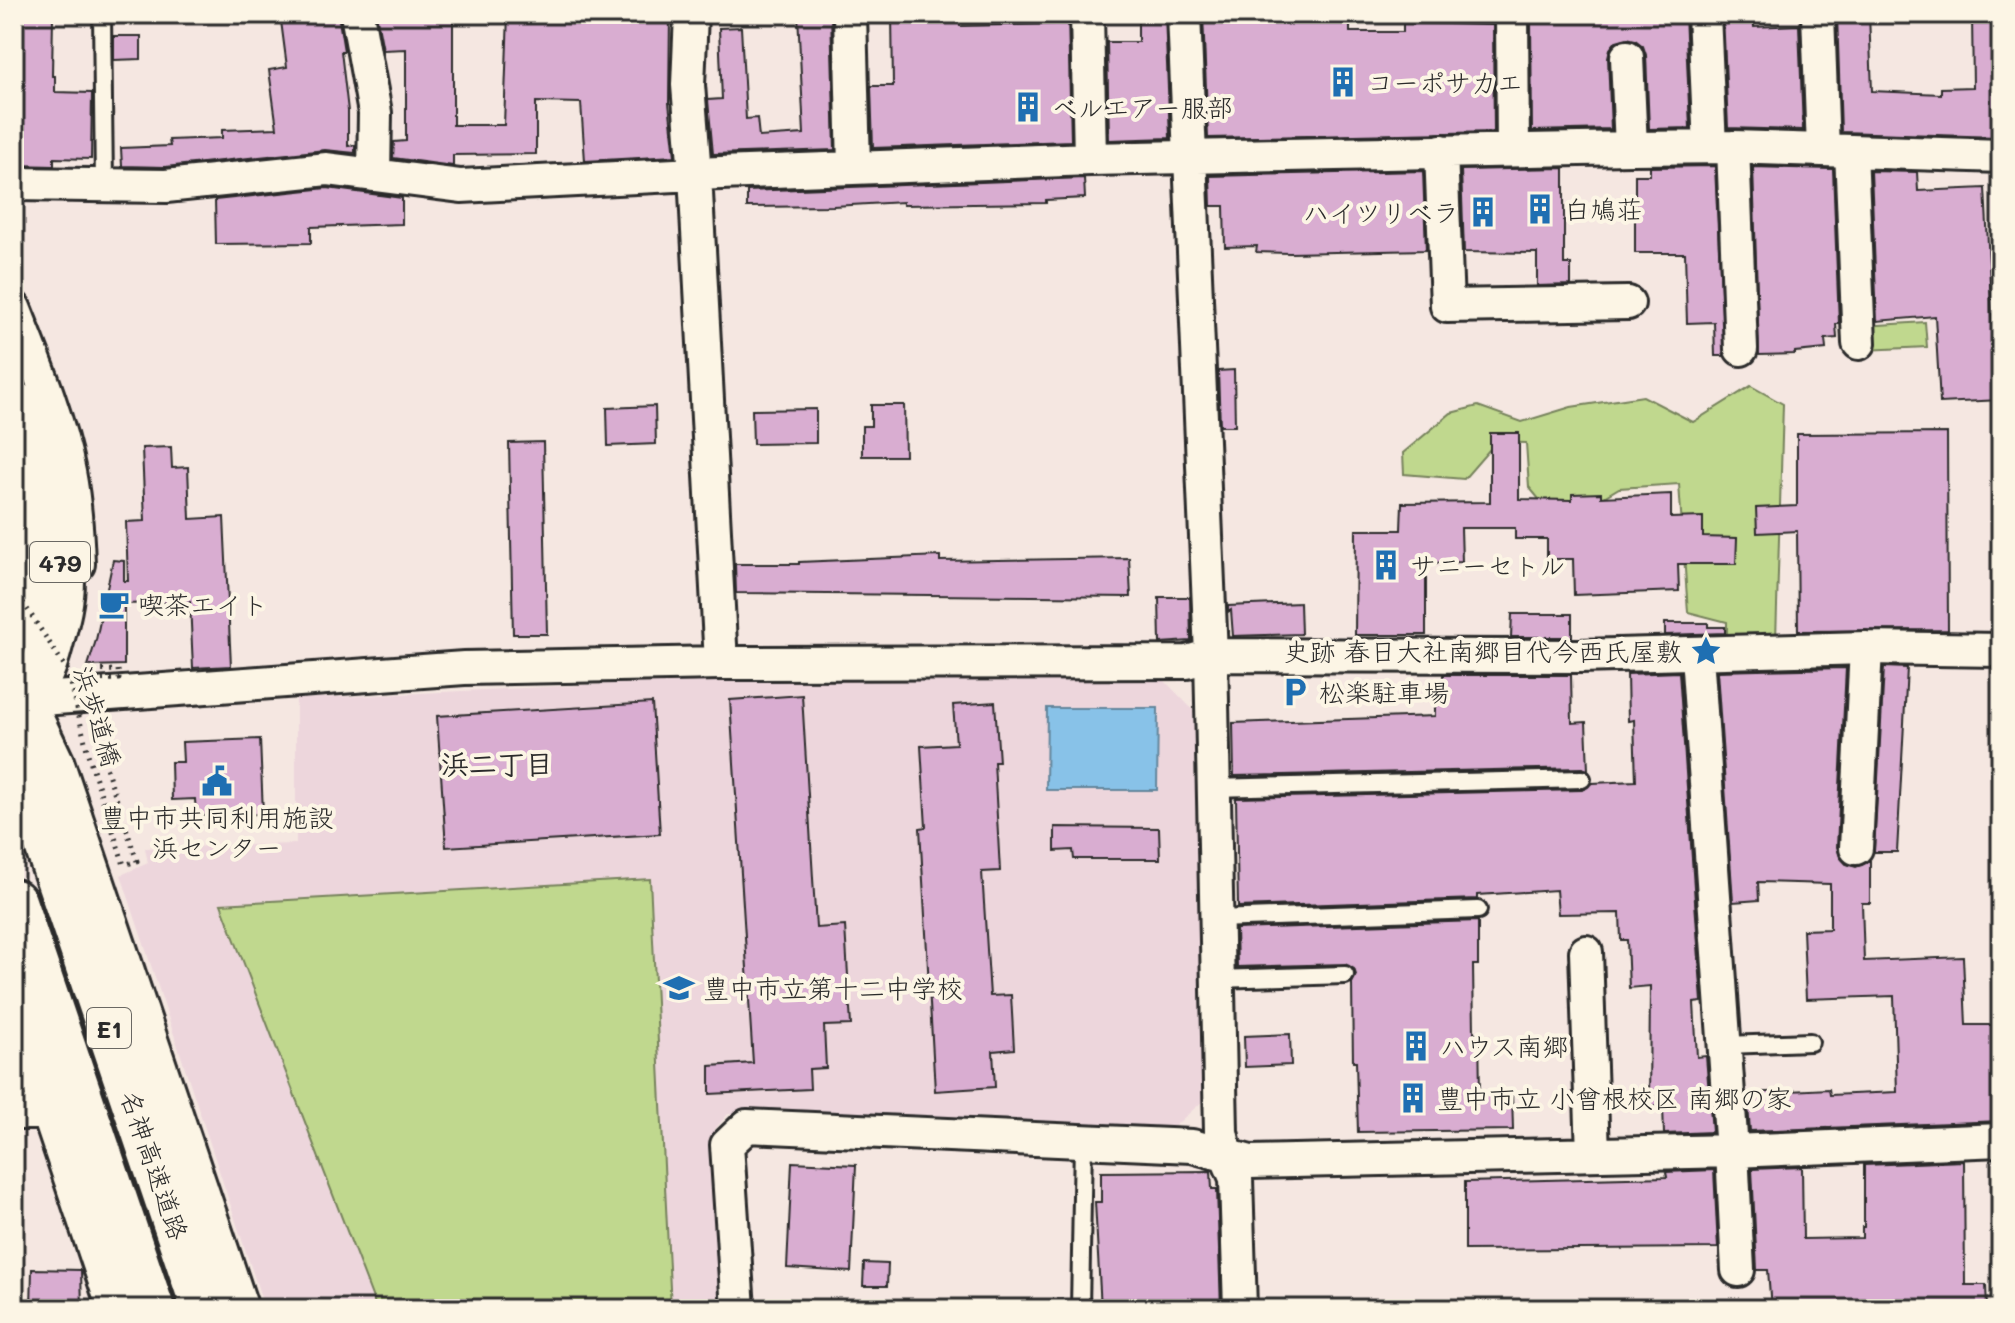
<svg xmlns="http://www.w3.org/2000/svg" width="2015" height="1323" font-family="Mali,'Klee One',sans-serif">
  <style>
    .built { fill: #edd6dc }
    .green { fill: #c0d88e; stroke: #76825c; stroke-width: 2 }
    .water { fill: #88c2e8; stroke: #63869c; stroke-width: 2 }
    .building { fill: #d9add1; stroke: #2b2b2b; stroke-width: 2 }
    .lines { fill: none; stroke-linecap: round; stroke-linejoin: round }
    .lane-casing { stroke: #2b2b2b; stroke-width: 22 }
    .street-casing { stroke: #2b2b2b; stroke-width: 38 }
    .highway-casing { stroke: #2b2b2b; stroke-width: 50 }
    .path { stroke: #2b2b2b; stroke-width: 5; stroke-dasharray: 2 6; stroke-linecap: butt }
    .lane { stroke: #fcf5e5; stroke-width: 16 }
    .street { stroke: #fcf5e5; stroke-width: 32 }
    .highway { stroke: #fcf5e5; stroke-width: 44 }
    .path-bridge { stroke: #2b2b2b; stroke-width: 5; stroke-dasharray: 2 6; stroke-linecap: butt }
    .labels { text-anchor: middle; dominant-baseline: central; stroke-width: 8; stroke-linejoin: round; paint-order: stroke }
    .shield { fill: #fcf5e5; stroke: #6a6863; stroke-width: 2 }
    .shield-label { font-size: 24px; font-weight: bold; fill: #2b2b2b }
    .poi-label { font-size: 26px; fill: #2b2b2b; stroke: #fcf5e5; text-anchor: start }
    .street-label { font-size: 26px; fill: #2b2b2b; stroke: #fcf5e5 }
    .neighbourhood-label { font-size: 28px; font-weight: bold; fill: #2b2b2b; stroke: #fcf5e5 }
  </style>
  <rect width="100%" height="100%" fill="#f5e7e1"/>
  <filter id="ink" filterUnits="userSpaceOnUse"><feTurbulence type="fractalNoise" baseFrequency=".0125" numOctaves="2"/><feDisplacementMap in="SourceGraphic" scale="16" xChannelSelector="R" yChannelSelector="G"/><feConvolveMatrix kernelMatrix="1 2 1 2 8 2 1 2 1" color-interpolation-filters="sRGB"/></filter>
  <g filter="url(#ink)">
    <!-- built -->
    <path class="built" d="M832 673 1165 681 1193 710 1203 1101 1170 1130 728 1114 714 1130 721 1309H265L121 875 148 863 145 848 296 844V699Z"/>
    <!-- green -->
    <path class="green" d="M1925 322 1927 347 1865 350 1864 326Z
      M1751 386 1783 404 1776 640 1727 645V622L1688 612 1679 484 1619 488 1592 504 1548 510 1529 487 1526 443 1496 442 1464 479 1404 474 1403 453 1451 413 1478 406 1522 422 1571 407 1643 396 1693 422Z
      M650 879 671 1309H377L221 904Z"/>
    <!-- water -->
    <path class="water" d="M1047 708H1158L1157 790H1046Z"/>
    <!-- building -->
    <path class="building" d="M14 14 53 15 52 76H55V92L92 93 91 159 54 158V166L14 165Z
      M338 14 344 51H341L348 111V146L355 145V153L325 150 165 167 122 166 121 148 170 146 169 140 222 138V130L277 128 269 70 287 67 281 21Z
      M376 14H453V125H504L508 14H563V16L610 19V14H670L669 103 675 156 585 161 581 103 536 102V154L453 155V166L393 158 394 142 406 141V49L383 50Z
      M798 14H831L835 150 713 154 708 100 722 99 719 28 741 27 746 119 757 118 759 137 804 134Z
      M892 14H959L960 26 1055 24 1054 15H1068L1071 141 873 148 871 86H893Z
      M1138 14H1165L1170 138 1109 140 1107 42H1138Z
      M1203 14H1291L1292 24 1350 23V32H1403V23L1493 25 1494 132 1208 138Z
      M1591 14H1685L1690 128 1649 129 1646 55 1643 46 1635 40 1627 38 1616 41 1610 49 1608 57 1611 129 1532 131 1531 21H1592Z
      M1723 14H1754V27L1799 25 1803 130 1728 128Z
      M1837 14H1869L1872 91 1941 94V88L1973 87 1972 16 1995 15 2001 117V133L1998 137 1841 132Z
      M114 36H141V59L114 60Z
      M1715 166 1724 356H1715L1714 322 1687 323 1685 253H1635V175H1650V167Z
      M1753 167 1833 169 1839 324H1836L1837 338 1825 339 1826 349 1795 352V354L1759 355Z
      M1564 168V264H1571V285L1537 286V253L1464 252 1461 170Z
      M1423 171 1426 250 1290 253 1256 252 1257 246 1225 247 1224 206H1211L1210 176Z
      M1871 171 1917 172 1918 191 1985 188 1995 377 2001 376V400L1940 403 1935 316 1877 321Z
      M1084 178 1085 198 1046 200V203L903 205V202L833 206 747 207V191Z
      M327 188 402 198V224L311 227V243L216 244 215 200Z
      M1234 370 1235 426H1220L1218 371Z
      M871 405H904L905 456H862V426H871Z
      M655 406 656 444 608 446 607 408Z
      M816 409V443L753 444 752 410Z
      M1490 433H1519V499L1572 500V494L1601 493V497L1671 494V518L1703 517V537L1737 538 1736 564H1678L1679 591 1574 595 1573 559H1547V539H1515V528H1461L1462 562 1426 563V635H1355L1356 530H1401L1402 503 1490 502Z
      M1947 433 1948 630 1798 631 1797 531 1757 533 1756 508 1797 506V434Z
      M543 442 547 634H513L509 443Z
      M171 447 172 468 188 467 190 519 224 517 231 666 193 668 190 602 124 604V665L88 666 96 640 113 560 124 561V581H128L126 522 145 521 142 448Z
      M940 556V561L1129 558 1131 597 736 593 735 564H799V562Z
      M1159 597H1190L1191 641 1160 643Z
      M1300 603 1301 634 1233 636 1231 610 1228 612V606Z
      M1512 614H1572V637H1511Z
      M1665 623H1708V627H1725V633L1665 635Z
      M1884 667 1907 668 1897 852H1874Z
      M1846 668 1837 847 1840 857 1846 864 1856 867 1870 861V903H1862L1864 961 1963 957 1966 1025H1998L2001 1121 1750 1131 1747 1093 1829 1089 1830 1095 1897 1092 1894 996 1806 999 1803 930 1830 929V884L1758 882 1759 900 1733 902 1717 671Z
      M1679 672 1702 1002 1694 1003 1697 1057 1706 1056 1712 1132 1664 1134 1663 1106 1649 1107 1650 986 1629 988 1627 940H1621L1620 913 1558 914 1556 890 1478 895V899L1238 907 1236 798 1582 790 1592 783 1636 781 1634 720 1628 721 1627 674Z
      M1443 675H1571L1572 723 1586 722 1588 770 1582 768 1234 776 1233 723 1435 716V698H1443Z
      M802 695 816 928 845 926 851 1025 824 1026 826 1068 809 1069 810 1089 710 1094V1066L753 1063 730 700Z
      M995 702 999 762H994L1000 871 982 872 990 996 1011 995 1014 1049 993 1051 995 1087 935 1091 920 828 926 827 921 746 956 744 953 705Z
      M652 703 660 834 446 847 437 716Z
      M260 739 263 814 196 816 195 799 172 800 171 762H183L182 742Z
      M1055 827 1159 828 1160 859H1074L1073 850 1055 851Z
      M1478 921V965H1473L1474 1033H1479L1480 1093H1512L1513 1130 1358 1132 1356 1062H1353L1352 983 1356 975 1354 969 1345 964 1237 967 1236 929Z
      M1290 1034 1291 1065 1245 1067 1244 1036Z
      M1964 1161 1965 1285H1986L1987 1309H1771L1768 1270H1757L1752 1169 1802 1167 1803 1239 1862 1238V1227H1864V1165Z
      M792 1162 856 1165 851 1272 787 1268Z
      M1714 1170 1718 1248 1465 1250V1182L1667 1177 1666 1172Z
      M1211 1171 1212 1189H1217L1221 1309H1101L1095 1202H1101V1172Z
      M864 1263 888 1264 887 1286H863Z
      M32 1269 81 1270 82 1309H31Z"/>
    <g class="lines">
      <!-- lane casing -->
      <g class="lane-casing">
        <path id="lane" d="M102 14 104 185
          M1213 788 1582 779
          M1216 919 1478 910
          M1217 979 1345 975
          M1725 1045 1810 1042
          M1080 1309 1083 1141"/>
      </g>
      <!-- street casing -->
      <g class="street-casing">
        <path id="street" d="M357 14 375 113 374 175
          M691 14 688 85 695 174 721 663
          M850 14 854 167
          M1087 14 1090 159
          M1184 14 1211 655 1221 1132 1226 1155 1236 1178 1240 1309
          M1512 14 1513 150
          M1704 14 1710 147
          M1818 14 1823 150
          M1627 57 1631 148
          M1733 147 1741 349
          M1441 151 1447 306 1628 303
          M1851 151 1859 343
          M14 184 166 186 327 169 461 186 695 174 1090 159 1631 148 1733 147 2001 156
          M14 308C35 361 58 416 69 472 75 503 77 533 78 564
          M1697 655 1732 1151 1738 1270
          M28 700 464 668 721 663 1187 662 1211 655 1580 656 1866 648 2001 650
          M28 700 57 761 242 1309
          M1856 848 1866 648
          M1586 952 1593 1154
          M14 1011 114 1309
          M14 1113H48
          M738 1309 727 1145 747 1126 1192 1146 1250 1162 1732 1151 2001 1140"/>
      </g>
      <!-- highway casing -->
      <g class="highway-casing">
        <path id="highway" d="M14 404C34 460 62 520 62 581 62 601 56 622 51 641 44 669 33 695 14 717
          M14 517 26 558 25 584 14 631
          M14 748 204 1309
          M14 902 152 1309"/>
      </g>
      <!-- path -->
      <path class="path" d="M94 722 96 737 137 861 124 865"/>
      <!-- lane -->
      <use href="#lane" class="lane"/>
      <!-- street -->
      <use href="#street" class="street"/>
      <!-- highway -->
      <use href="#highway" class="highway"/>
      <!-- path-bridge -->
      <path class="path-bridge" d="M14 589 68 671 88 754 124 865
        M70 681 119 679 118 670 88 671"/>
    </g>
  </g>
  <!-- icons -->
  <defs>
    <g id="building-bare" transform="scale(2.4)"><path d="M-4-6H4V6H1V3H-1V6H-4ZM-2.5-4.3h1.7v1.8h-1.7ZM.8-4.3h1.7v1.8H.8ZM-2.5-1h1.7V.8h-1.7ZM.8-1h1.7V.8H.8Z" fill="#1f6fb2" stroke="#fcf5e5" stroke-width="2.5" paint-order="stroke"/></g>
    <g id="cafe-bare" transform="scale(2.4)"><path d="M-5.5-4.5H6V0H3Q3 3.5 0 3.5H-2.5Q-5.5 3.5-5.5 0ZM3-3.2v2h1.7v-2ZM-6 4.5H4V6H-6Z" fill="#1f6fb2" stroke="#fcf5e5" stroke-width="2.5" paint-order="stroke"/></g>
    <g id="sight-bare" transform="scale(2.4)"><path d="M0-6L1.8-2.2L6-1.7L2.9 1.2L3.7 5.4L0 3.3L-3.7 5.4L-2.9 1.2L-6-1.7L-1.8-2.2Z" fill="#1f6fb2" stroke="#fcf5e5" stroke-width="2.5" paint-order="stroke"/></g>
    <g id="parking-bare" transform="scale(2.4)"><path d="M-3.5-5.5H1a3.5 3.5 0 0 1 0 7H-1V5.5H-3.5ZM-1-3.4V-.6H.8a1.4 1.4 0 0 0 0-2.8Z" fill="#1f6fb2" stroke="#fcf5e5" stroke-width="2.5" paint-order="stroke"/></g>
    <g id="civic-bare" transform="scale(2.4)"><path d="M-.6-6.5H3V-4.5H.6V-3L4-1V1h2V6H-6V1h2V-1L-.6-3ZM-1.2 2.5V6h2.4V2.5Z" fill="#1f6fb2" stroke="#fcf5e5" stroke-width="2.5" paint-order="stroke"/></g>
    <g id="school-bare" transform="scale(2.4)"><path d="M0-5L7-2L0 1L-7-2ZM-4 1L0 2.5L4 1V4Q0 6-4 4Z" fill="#1f6fb2" stroke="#fcf5e5" stroke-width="2.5" paint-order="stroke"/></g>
  </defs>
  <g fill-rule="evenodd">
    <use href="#building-bare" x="1343" y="82"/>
    <use href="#building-bare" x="1028" y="107"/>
    <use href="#building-bare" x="1540" y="209"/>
    <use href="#building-bare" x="1483" y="212"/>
    <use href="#building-bare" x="1386" y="565"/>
    <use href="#cafe-bare" x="114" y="604"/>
    <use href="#sight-bare" x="1706" y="651"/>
    <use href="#parking-bare" x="1295" y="692"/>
    <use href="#civic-bare" x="217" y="781"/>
    <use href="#school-bare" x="679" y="988"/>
    <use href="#building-bare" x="1416" y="1046"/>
    <use href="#building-bare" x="1413" y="1098"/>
  </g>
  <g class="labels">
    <!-- shield labels -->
    <g class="shield">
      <rect x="30" y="542" width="60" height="40" rx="6"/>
      <rect x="87" y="1008" width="44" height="40" rx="6"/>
    </g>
    <g class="shield-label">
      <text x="60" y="562">479</text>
      <text x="109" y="1028">E1</text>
    </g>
    <!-- poi labels -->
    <g class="poi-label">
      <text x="1367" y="82">コーポサカエ</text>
      <text x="1052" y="107">ベルエアー服部</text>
      <text x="1564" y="209">白鳩荘</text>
      <text x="1459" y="212" text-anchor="end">ハイツリベラ</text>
      <text x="1410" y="565">サニーセトル</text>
      <text x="138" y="604">喫茶エイト</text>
      <text x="1682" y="651" text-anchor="end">史跡 春日大社南郷目代今西氏屋敷</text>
      <text x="1319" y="692">松楽駐車場</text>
      <text x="217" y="817" text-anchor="middle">豊中市共同利用施設<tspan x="217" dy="30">浜センター</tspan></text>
      <text x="703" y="988">豊中市立第十二中学校</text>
      <text x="1440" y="1046">ハウス南郷</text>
      <text x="1437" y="1098">豊中市立 小曾根校区 南郷の家</text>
    </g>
    <!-- street labels -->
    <g class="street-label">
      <text transform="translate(98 716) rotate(73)">浜歩道橋</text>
      <text transform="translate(155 1165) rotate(71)">名神高速道路</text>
    </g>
    <!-- neighbourhood labels -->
    <g class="neighbourhood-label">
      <text x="497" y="763">浜二丁目</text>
    </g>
  </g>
  <!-- margin -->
  <rect width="2015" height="1323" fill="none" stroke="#fcf5e5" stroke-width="48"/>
  <rect x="24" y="24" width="1967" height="1275" fill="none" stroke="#2b2b2b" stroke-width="3" filter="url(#ink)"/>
</svg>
